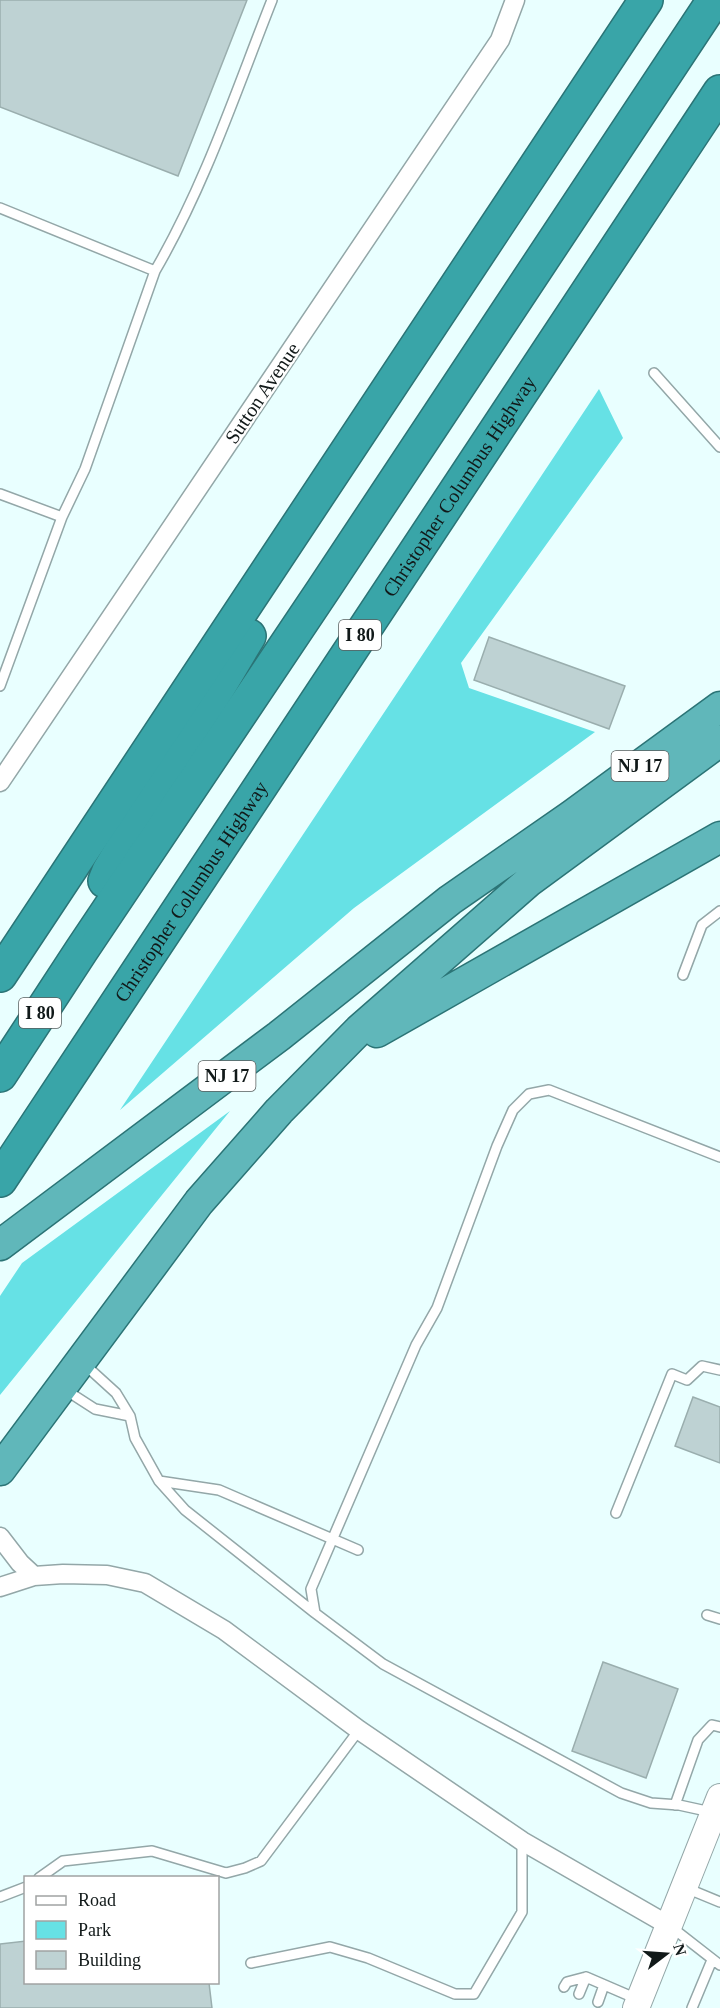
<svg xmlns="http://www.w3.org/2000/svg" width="720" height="2008" font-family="'Times New Roman',serif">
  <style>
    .green { fill: #66e1e5 }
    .building { fill: #bed2d3; stroke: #9aaeae; stroke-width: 1.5 }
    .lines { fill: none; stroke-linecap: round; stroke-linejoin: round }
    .service-casing { stroke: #93a7a8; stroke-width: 12 }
    .minor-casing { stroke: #93a7a8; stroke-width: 21 }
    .secondary-casing { stroke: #93a7a8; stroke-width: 28 }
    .trunk-casing { stroke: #2b7476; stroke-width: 33 }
    .motorway-casing { stroke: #2b7476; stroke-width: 36 }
    .service { stroke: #fff; stroke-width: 9 }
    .minor { stroke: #fff; stroke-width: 18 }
    .secondary { stroke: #fff; stroke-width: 26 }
    .trunk { stroke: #60b7ba; stroke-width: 30 }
    .motorway { stroke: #39a5a8; stroke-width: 33 }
    .labels { text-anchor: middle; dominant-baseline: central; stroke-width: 4.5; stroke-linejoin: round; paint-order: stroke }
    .shield { fill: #fff; stroke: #585e5e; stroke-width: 1.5 }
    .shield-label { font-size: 18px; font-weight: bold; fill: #111919 }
    .street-label { font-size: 20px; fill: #111919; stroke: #fff }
  </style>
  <rect width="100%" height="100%" fill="#e9ffff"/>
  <!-- green -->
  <path class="green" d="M599 389 623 438 461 663 469 688 595 732 354 908 120 1110Z
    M230 1111 0 1395V1296L22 1263Z"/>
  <!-- building -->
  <path class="building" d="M0 0H247L178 176 0 107Z
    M489 637 625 686 609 729 474 680Z
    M693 1397 720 1407V1463L675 1446Z
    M603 1662 678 1689 646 1778 572 1751Z
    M26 1941V1983H209L212 2008H0V1944Z"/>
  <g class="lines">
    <!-- service casing -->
    <g class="service-casing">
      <path id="service" d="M0 208 155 271 85 469 62 517 0 686
        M155 271C205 185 236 91 272 0
        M654 373 720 447
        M0 494 62 517
        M683 975 702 925 720 911
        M83 1363 116 1393 130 1416 135 1438 159 1481 185 1510 315 1613
        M64 1389 95 1409 130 1416
        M159 1481 219 1490 358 1550
        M616 1513 672 1374 687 1380 702 1366 720 1370
        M707 1615 720 1619
        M675 1805 698 1740 712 1725 720 1727
        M711 1812 679 1805 651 1803 621 1793 383 1664 315 1613 311 1589 416 1345 437 1308 497 1146 513 1110 529 1094 549 1090 720 1157
        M39 1878 63 1861 152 1851 226 1873 245 1868 261 1861 359 1730
        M686 1888 720 1902
        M0 1897 26 1887
        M670 1926 720 1965
        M251 1963 330 1947 368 1958 455 1994H474L522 1912V1841
        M564 1987 567 1982 586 1977
        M579 1994 586 1977 637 1999
        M598 2002 604 1985
        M692 2008 712 1960"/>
    </g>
    <!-- minor casing -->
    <g class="minor-casing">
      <path id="minor" d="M0 782 500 40 515 0
        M0 1537 20 1563 34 1576
        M0 1587 34 1576 63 1574 107 1575 145 1583 224 1630 359 1730 522 1841 668 1925"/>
    </g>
    <!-- secondary casing -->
    <g class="secondary-casing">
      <path id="secondary" d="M636 2008 720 1797"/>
    </g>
    <!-- trunk casing -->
    <g class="trunk-casing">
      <path id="trunk" d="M377 1032 720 837
        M0 1245 279 1036 450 900 571 816 720 707
        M0 1470 199 1202 279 1111 359 1030 528 882 720 741"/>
    </g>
    <!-- motorway casing -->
    <g class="motorway-casing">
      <g id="motorway">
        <path d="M105 881 109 871 249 636"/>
        <path d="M0 975 646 0"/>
        <path d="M0 1075 81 951 323 590 714 0"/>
        <path id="s1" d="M0 1180 720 92"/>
      </g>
    </g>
    <!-- service -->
    <use href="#service" class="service"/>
    <!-- minor -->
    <use href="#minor" class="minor"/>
    <!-- secondary -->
    <use href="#secondary" class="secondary"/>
    <!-- trunk -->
    <use href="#trunk" class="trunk"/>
    <!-- motorway -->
    <use href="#motorway" class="motorway"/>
  </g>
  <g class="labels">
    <!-- shield labels -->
    <g class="shield">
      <rect x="339" y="620" width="42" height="30" rx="4.5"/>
      <rect x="611.5" y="751" width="57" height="30" rx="4.5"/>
      <rect x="19" y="998" width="42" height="30" rx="4.5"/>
      <rect x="198.5" y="1061" width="57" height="30" rx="4.5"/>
    </g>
    <g class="shield-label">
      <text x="360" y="635">I 80</text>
      <text x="640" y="766">NJ 17</text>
      <text x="40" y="1013">I 80</text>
      <text x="227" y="1076">NJ 17</text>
    </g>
    <!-- street labels -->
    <g class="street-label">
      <text transform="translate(262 393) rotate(-56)">Sutton Avenue</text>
      <text stroke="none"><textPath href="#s1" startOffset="832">Christopher Columbus Highway</textPath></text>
      <text stroke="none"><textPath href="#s1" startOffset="346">Christopher Columbus Highway</textPath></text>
    </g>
  </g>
  <!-- legend -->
  <rect x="24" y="1876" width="195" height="108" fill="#ffffff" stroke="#a0a3a3" stroke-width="1.5"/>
  <rect x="36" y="1896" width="30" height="9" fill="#ffffff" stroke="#a0a3a3" stroke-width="1.5"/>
  <text x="78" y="1906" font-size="18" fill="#111919">Road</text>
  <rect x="36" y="1921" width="30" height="18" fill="#66e1e5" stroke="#a0a3a3" stroke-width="1.5"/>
  <text x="78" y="1936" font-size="18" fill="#111919">Park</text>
  <rect x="36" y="1951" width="30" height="18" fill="#bed2d3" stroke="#a0a3a3" stroke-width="1.5"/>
  <text x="78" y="1966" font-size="18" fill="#111919">Building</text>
  <!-- north arrow -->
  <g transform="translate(666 1954) rotate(73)" stroke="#ffffff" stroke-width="4.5" paint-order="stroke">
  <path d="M0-4.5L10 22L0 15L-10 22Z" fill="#111919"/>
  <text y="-9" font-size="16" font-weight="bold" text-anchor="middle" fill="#111919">N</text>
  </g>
</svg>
